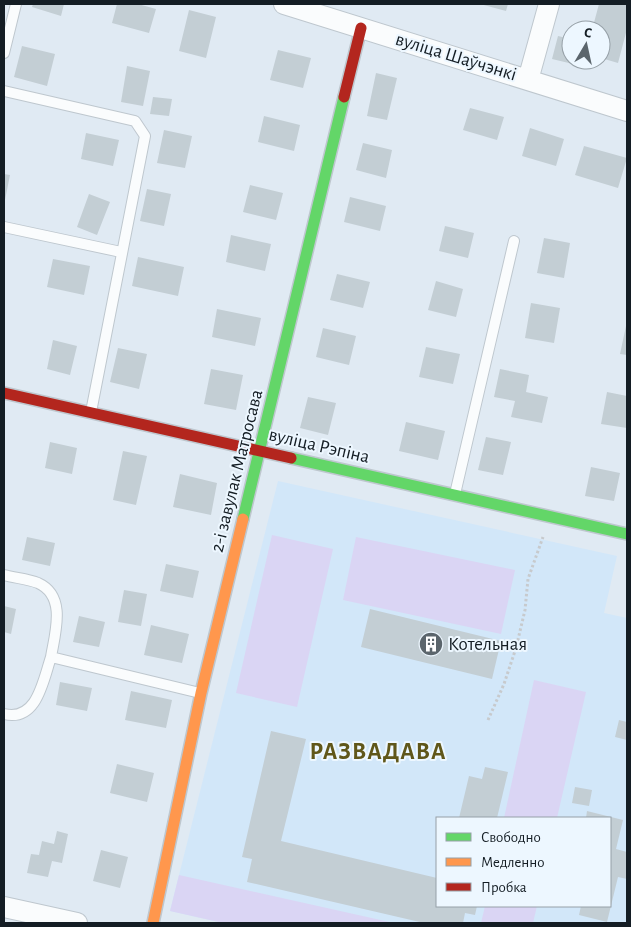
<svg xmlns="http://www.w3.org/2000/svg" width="631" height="927" font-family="'Alegreya Sans',sans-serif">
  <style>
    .built { fill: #d2e7f9; fill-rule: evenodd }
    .green { fill: #dad5f4 }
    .building { fill: #c3ced4 }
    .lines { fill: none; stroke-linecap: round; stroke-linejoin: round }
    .lane-casing { stroke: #bec7ce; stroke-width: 12 }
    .street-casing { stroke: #bec7ce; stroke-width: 22 }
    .fast-casing { stroke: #bec7ce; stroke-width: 14 }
    .slow-casing { stroke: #bec7ce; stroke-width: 14 }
    .jam-casing { stroke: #bec7ce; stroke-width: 14 }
    .path { stroke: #c7cacd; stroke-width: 3; stroke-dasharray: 2.5 2.5; stroke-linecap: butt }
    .lane { stroke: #fafcfd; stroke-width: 10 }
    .street { stroke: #fafcfd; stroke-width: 20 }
    .fast { stroke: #63d668; stroke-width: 11 }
    .slow { stroke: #ff974d; stroke-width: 11 }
    .jam { stroke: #b3261e; stroke-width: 11 }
    .labels { text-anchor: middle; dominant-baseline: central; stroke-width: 4; stroke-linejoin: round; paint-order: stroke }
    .street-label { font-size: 19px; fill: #141d24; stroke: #edf7ff }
    .poi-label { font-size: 19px; fill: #141d24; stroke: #edf7ff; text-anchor: start }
    .district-label { font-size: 24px; font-weight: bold; letter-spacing: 1px; fill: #60571a; stroke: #edf7ff }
  </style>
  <rect width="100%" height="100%" fill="#e0eaf3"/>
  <!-- built -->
  <path class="built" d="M278 481 617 556 604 613 627 618V923H223L170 911ZM437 818H610V906H437Z"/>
  <!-- green -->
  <path class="green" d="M272 535 333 549 297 707 236 693Z
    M356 537 515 570 501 634 343 600Z
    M534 680 586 692 557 818H504Z
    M179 875 394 923H223L170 911Z
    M485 906H537L533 923H481Z"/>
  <!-- building -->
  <path class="building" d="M33 4H64L61 16 32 7Z
    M117 4H138L156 9 149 33 112 23Z
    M480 4H508L506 11Z
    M599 4H627V29L618 63 601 58V30H592Z
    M189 10 216 17 206 58 179 51Z
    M558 36 571 39 573 64 552 59Z
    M22 46 55 54 47 86 14 77Z
    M278 50 311 58 303 88 270 80Z
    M127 66 150 71 143 106 121 102Z
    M376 73 397 78 387 120 367 116Z
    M153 97 172 99 169 116 150 114Z
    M470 108 504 117 497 140 463 130Z
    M264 116 300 125 294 151 258 142Z
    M530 128 564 139 556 166 522 156Z
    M164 130 192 136 185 168 157 163Z
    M86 133 119 140 113 166 81 159Z
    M363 143 392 150 386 178 356 170Z
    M584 146 627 158 618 188 575 175Z
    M4 174 10 175 5 200H4Z
    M250 185 283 193 276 220 243 212Z
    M147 189 171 194 164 226 140 221Z
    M89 194 110 202 97 235 77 227Z
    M350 197 386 206 380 231 344 222Z
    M445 226 474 233 468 258 439 251Z
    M231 235 271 244 265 271 226 262Z
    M544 238 570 243 564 278 537 273Z
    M138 257 184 267 178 296 132 286Z
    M53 259 90 266 84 295 47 287Z
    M337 274 370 282 363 308 330 300Z
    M436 281 463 289 456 317 428 310Z
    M531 303 560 308 554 343 525 338Z
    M217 309 261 318 255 346 212 337Z
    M626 326H627V355L620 354Z
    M323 328 356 336 349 365 316 357Z
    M53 340 77 346 70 375 47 369Z
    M426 347 460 354 453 384 419 377Z
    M118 348 147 354 139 389 110 382Z
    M211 369 243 375 236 410 204 404Z
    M500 369 529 375 526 392 548 397 542 423 511 417 515 401 494 397Z
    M607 392 627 396V428L601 424Z
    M308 397 336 403 328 435 300 428Z
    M406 422 445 431 438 460 399 451Z
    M486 437 511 442 503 475 478 470Z
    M50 442 77 448 72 474 45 468Z
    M123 451 147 456 136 505 113 500Z
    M591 467 620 473 614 501 585 496Z
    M180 474 217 483 211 515 173 507Z
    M27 537 55 543 50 566 22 560Z
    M166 564 199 571 193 598 160 591Z
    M124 590 147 594 141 626 118 622Z
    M4 606 16 609 11 634 4 632Z
    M370 609 501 641 492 679 361 647Z
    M79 616 105 622 99 647 73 642Z
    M151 625 189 634 182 663 144 655Z
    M60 682 92 688 87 711 56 705Z
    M131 691 172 700 166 728 125 720Z
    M619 720 627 722V740L615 737Z
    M271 731 306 739 281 841 437 878V906H477L475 915 465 913 463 923H424L247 882 252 859 242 857Z
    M117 764 154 773 147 802 110 793Z
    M485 767 508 772 497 818H459L469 776 482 779Z
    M575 787 592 790 589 806 572 803Z
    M587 811 623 820 616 849 627 852V879L618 877 607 922 579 915 581 906H610V818H586Z
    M57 831 68 834 62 863 52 861 48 877 27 873 31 854 39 855 42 841 54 844Z
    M101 850 128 857 120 888 93 881Z"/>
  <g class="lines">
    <!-- lane casing -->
    <g class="lane-casing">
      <path id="lane" d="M4 53 16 4
        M4 91 135 121 145 136 91 412
        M4 227 121 252
        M455 494 514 241
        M4 575C15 578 28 579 38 583 67 596 55 633 51 657L200 693
        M4 714C37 722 43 681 51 657"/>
    </g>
    <!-- street casing -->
    <g class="street-casing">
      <path id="street" d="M284 4 627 111
        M528 80 549 4
        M4 907 77 923"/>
    </g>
    <!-- fast casing -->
    <g class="fast-casing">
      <path id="fast" d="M291 458 627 534
        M243 519 344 97"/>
    </g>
    <!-- slow casing -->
    <g class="slow-casing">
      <path id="slow" d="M153 923 201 693 243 519"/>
    </g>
    <!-- jam casing -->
    <g class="jam-casing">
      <path id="jam" d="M344 97 361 28
        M4 393 291 458"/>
    </g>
    <!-- path -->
    <path class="path" d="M488 720 504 684 516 648 525 610 528 579 543 537"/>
    <!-- lane -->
    <use href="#lane" class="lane"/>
    <!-- street -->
    <use href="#street" class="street"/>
    <!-- fast -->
    <use href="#fast" class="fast"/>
    <!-- slow -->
    <use href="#slow" class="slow"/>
    <!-- jam -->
    <use href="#jam" class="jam"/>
  </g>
  <!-- icons -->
  <defs>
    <g id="building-disc" transform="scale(1.25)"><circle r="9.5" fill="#5b656c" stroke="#edf7ff"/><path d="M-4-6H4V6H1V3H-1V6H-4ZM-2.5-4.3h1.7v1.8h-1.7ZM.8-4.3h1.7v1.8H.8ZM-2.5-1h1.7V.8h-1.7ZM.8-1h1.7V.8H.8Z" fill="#fff"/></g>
  </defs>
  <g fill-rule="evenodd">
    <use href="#building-disc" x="431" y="644"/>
  </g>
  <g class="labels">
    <!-- street labels -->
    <g class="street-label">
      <text transform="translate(456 57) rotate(17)">вуліца Шаўчэнкі</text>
      <text transform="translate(319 446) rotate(13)">вуліца Рэпіна</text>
      <text transform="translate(237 471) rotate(-76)">2-і завулак Матросава</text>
    </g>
    <!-- poi labels -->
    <g class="poi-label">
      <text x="448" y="644">Котельная</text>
    </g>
    <!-- district labels -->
    <g class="district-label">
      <text x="378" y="752">РАЗВАДАВА</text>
    </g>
  </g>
  <!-- border -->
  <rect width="631" height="927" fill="none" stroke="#141d24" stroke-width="10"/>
  <!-- legend -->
  <rect x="436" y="817" width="175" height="90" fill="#edf7ff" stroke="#96a0a7"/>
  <rect x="446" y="833" width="25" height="8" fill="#63d668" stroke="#96a0a7"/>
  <text x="481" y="842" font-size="15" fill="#141d24">Свободно</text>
  <rect x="446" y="858" width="25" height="8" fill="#ff974d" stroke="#96a0a7"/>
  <text x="481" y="867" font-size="15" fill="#141d24">Медленно</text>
  <rect x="446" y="883" width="25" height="8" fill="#b3261e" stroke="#96a0a7"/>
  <text x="481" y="892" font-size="15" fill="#141d24">Пробка</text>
  <!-- north arrow -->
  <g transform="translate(586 45) rotate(9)"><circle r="24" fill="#edf7ff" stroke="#96a0a7"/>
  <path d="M0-4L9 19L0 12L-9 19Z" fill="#5b656c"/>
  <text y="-8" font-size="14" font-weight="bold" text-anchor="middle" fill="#141d24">С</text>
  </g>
</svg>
